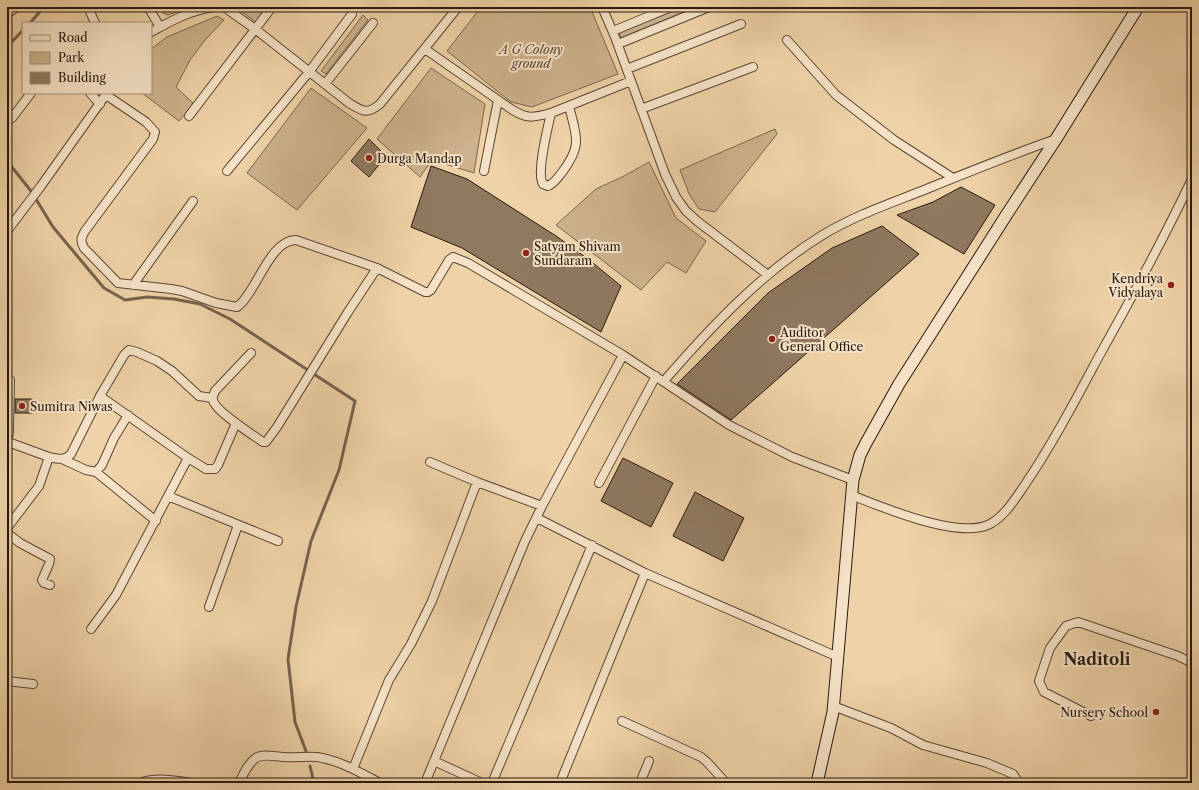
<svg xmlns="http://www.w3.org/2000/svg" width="1199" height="790" font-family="'Libre Caslon Text',serif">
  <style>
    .green { fill: #cdb28d; stroke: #7a654e }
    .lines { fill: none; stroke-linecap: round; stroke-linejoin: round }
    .stream { stroke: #76624c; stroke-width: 3 }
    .building { fill: #8f795f; stroke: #271810 }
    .street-casing { stroke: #594636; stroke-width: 10 }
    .secondary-casing { stroke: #271810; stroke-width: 13 }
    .street { stroke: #f5e2c6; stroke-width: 8 }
    .secondary { stroke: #f5e2c6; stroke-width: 11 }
    .poi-dot { fill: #8f2418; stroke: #f5e2c6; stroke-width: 1.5 }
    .labels { text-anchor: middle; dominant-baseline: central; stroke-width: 4; stroke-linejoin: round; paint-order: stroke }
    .park-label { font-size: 12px; font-style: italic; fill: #594636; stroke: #f5e2c6 }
    .poi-label { font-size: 12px; fill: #271810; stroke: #f5e2c6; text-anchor: start }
    .district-label { font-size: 16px; font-weight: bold; fill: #271810; stroke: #f5e2c6 }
  </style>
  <rect width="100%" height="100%" fill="#efd2a7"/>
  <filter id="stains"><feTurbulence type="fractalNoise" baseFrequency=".005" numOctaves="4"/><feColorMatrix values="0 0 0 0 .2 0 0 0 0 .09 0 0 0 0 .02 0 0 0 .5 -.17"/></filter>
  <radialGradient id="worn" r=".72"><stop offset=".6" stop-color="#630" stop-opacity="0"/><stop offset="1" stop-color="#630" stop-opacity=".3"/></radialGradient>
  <!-- green -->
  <path class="green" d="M167 7H189L168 15 163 13Z
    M236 7H270L258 24Z
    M481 7H590L618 74 532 107 511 102 447 51Z
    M683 7H696L621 38 619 33Z
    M363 15 368 20 326 74 321 71Z
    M217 16 224 20 205 40 190 60 176 87 194 104 179 121 142 93H151V49L167 37Z
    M431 68 485 104 474 173 432 160 420 177 377 139Z
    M311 88 367 128 297 210 247 173Z
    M775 129 777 134 715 212 699 209 689 194 680 170Z
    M649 162 676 218 706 241 686 273 667 262 641 290 556 225 596 189 624 176Z"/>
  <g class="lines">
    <!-- stream -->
    <path class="stream" d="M30 23 44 7
      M7 47 23 30
      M7 161 31 191 53 227 104 288 125 300 147 297 174 299 200 304 230 319 355 401 339 470 311 541 296 607 288 659 295 722 306 751
      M310 766 314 783"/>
  </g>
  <!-- building -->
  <path class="building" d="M369 139 386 156 369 177 351 161Z
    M431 166 467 179 556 236 588 259 621 286 601 332 462 248 411 227Z
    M961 187 995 205 964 254 897 215 933 202Z
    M882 226 919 254 731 420 677 384 768 293 832 248Z
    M15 399H32V413H15Z
    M623 458 673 483 651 527 601 501Z
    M695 492 744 518 723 561 673 536Z"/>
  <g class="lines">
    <!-- street casing -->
    <g class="street-casing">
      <path id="street" d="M88 7 95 23
        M148 7 160 27
        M224 7 255 29 349 103C362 111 367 115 380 104L458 7
        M602 7 615 37 665 174 676 197 686 211 697 221 768 275
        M7 14 17 7
        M613 31 671 7
        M151 32C171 21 191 10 214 7
        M787 40 836 95 894 140 953 178
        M618 44 709 7
        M425 49 511 109C527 119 532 118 551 113L631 81
        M627 69 741 24
        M325 84 373 23
        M90 93 100 104
        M106 95 146 122 155 132 153 139 85 231C81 238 80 241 84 248L118 283 171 289 182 291 216 303 237 307C256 294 269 240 296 240L377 268 425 292H428L431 290 449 260 453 257 468 263 623 355 729 425 792 457 853 480
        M641 109 753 67
        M551 113C548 127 536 173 543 184L548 186C555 183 559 176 563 171 583 144 576 136 569 106
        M189 116 272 7
        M12 118 31 93
        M227 171 309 72 352 14
        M484 171 498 100
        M7 231 41 186 107 93
        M133 285 193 201
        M251 353 215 391C214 394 212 397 213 400 215 411 253 435 263 442H266L277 427 348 312 377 268
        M664 381C710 328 760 274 821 236 855 215 892 203 929 188 971 171 1013 154 1056 139
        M100 396 188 458 206 469H215L218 465 236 423
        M8 442 49 457
        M7 448 9 430 10 380
        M62 459 86 470 96 472 102 465 114 438 128 415
        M430 462 477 482 542 506
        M96 472 156 521
        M599 483 656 376
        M851 495C882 507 959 540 990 524 1005 516 1015 499 1024 486 1052 445 1075 401 1098 358 1131 299 1163 240 1192 179
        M168 496 278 541
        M537 518 645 573 838 657
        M7 528 39 486 49 457C58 459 64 461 71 454L100 396 124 355 129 350 137 352 157 361 172 371 199 396 212 398
        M7 533 20 543 50 559 49 564 42 580 44 583 50 585
        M209 607 238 525
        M91 629 116 595 188 458
        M7 681 33 684
        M833 706 891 728 923 745 987 763 1013 774 1019 783
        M1091 716 1044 692 1039 681 1050 648 1066 626 1078 622 1178 656 1192 663
        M622 721 701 757 707 762 726 783
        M434 761 482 783
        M353 769 389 680 411 644 432 601 477 482
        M140 783C153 777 178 780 192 783
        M239 783C243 775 248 763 256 758 263 753 276 757 284 757 295 758 306 756 317 757 339 760 361 773 380 783
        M425 783 525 541 542 506 623 355
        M492 783 592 545
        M560 783 645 573
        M640 783 649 761"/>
    </g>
    <!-- secondary casing -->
    <g class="secondary-casing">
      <path id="secondary" d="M817 783 833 712 853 480 860 455 866 443 899 384 1007 214 1056 139 1138 7"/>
    </g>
    <!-- street -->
    <use href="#street" class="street"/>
    <!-- secondary -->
    <use href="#secondary" class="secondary"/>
  </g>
  <!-- markers -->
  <g class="poi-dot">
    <circle cx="369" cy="158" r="4"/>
    <circle cx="526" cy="253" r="4"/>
    <circle cx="1171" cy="285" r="4"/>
    <circle cx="772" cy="339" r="4"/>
    <circle cx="22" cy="406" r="4"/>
    <circle cx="1156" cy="712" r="4"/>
  </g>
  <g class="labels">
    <!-- park labels -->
    <g class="park-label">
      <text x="531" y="49">A G Colony<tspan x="531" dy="14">ground</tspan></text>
    </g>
    <!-- poi labels -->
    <g class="poi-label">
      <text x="377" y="158">Durga Mandap</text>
      <text x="534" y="246">Satyam Shivam<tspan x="534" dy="14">Sundaram</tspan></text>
      <text x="1163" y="278" text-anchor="end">Kendriya<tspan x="1163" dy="14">Vidyalaya</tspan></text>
      <text x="780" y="332">Auditor<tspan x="780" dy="14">General Office</tspan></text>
      <text x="30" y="406">Sumitra Niwas</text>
      <text x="1148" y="712" text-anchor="end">Nursery School</text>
    </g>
    <!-- district labels -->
    <g class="district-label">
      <text x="1097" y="659">Naditoli</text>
    </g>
  </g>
  <!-- margin -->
  <rect width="1199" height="790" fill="none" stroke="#efd2a7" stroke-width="24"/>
  <rect x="8" y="8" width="1183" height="774" fill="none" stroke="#271810" stroke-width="2"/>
  <rect x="12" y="12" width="1175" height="766" fill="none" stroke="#271810"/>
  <!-- legend -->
  <rect x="22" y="22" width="130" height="72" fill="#f5e2c6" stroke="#a3917d"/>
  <rect x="30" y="35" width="20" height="6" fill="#f5e2c6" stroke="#a3917d"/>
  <text x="58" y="42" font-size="12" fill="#271810">Road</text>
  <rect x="30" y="52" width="20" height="12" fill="#cdb28d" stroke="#a3917d"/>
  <text x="58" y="62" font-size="12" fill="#271810">Park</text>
  <rect x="30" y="72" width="20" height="12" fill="#8f795f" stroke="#a3917d"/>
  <text x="58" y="82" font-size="12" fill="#271810">Building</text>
  <rect width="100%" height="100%" filter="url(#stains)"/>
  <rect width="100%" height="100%" fill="url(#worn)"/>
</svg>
